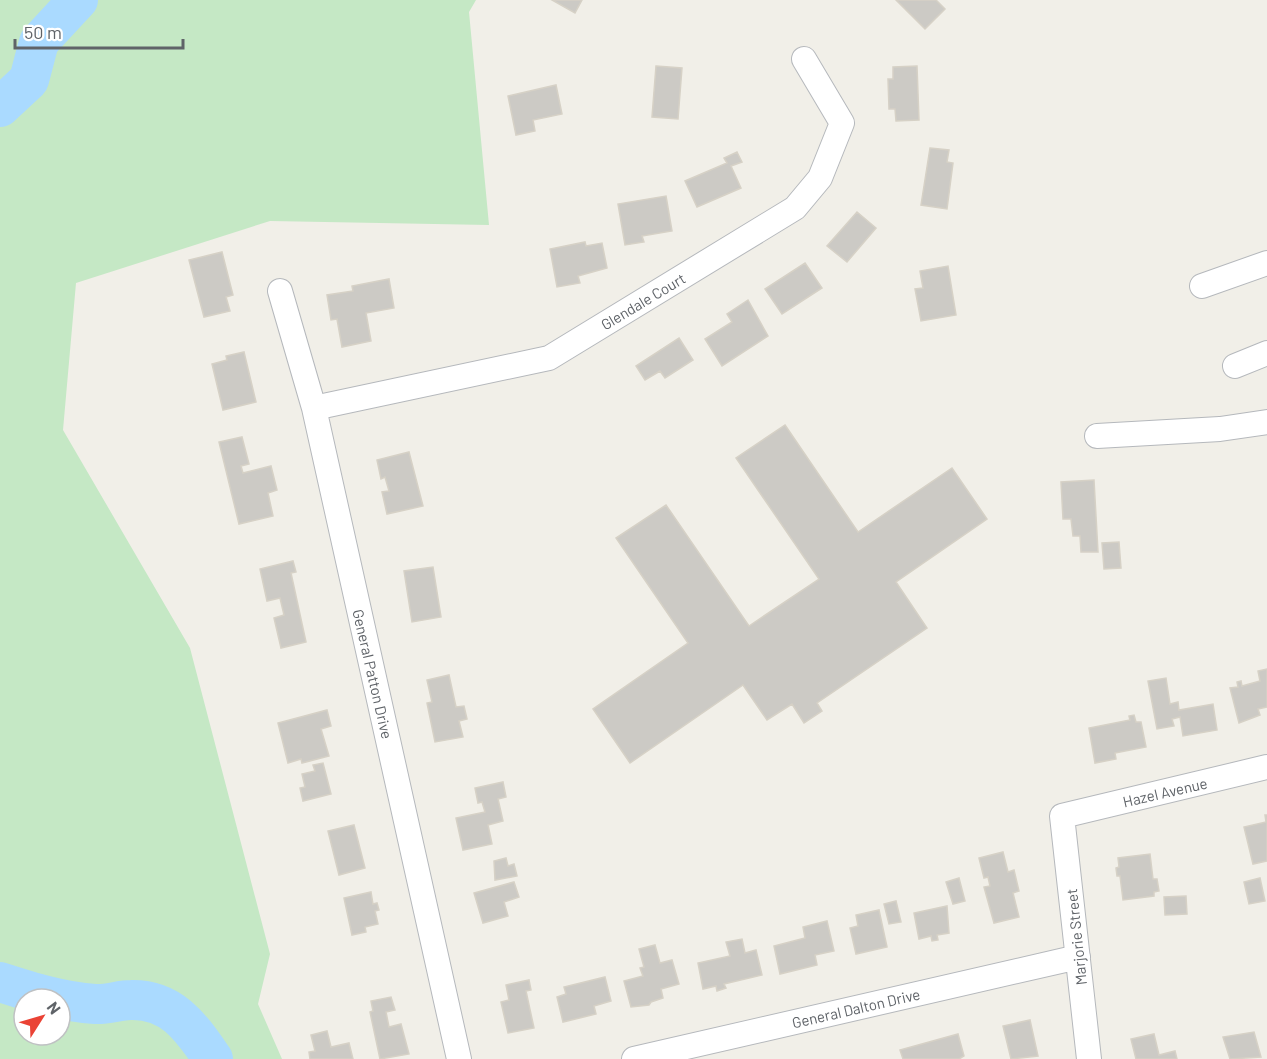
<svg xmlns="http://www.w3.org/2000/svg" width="1267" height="1059" font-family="Barlow,sans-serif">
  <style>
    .green { fill: #c5e8c5; fill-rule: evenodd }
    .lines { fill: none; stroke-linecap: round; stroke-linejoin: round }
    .river { stroke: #aadaff; stroke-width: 40 }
    .building { fill: #cccac5; stroke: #d6d1c6; stroke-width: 1.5 }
    .minor-casing { stroke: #b5b8bc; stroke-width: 26 }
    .minor { stroke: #fff; stroke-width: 24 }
    .labels { text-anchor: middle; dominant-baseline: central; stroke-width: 4.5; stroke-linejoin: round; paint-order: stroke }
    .street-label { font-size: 15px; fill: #5f6368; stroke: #fff }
  </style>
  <rect width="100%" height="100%" fill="#f1efe8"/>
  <!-- green -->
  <path class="green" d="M0 0H476L469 12 489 225 270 221 76 283 63 430 190 648 270 954 258 1004 282 1059H0ZM24 999H60V1035H24Z"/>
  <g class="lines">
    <!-- river -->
    <path class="river" d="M0 107 29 80 39 42 78 0
      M0 982C31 992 62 1002 95 1004 107 1005 119 1000 131 1000 173 999 192 1029 213 1059"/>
  </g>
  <!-- building -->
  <path class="building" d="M552 0H582L575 13Z
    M896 0H936L945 9 925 29Z
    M656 66 682 68 678 119 652 117Z
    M917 66 919 120 896 121 895 109H889L888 79H893V67Z
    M556 85 562 114 533 120 535 131 516 135 508 96Z
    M930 148 949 150 947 162 953 163 947 209 921 205Z
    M737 152 742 162 731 166 741 188 697 207 685 181 727 163 724 158Z
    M666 196 672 231 642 236 644 242 625 245 618 204Z
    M857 212 876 228 847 262 827 246Z
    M585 242 586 246 602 243 607 268 578 276 580 283 557 287 550 249Z
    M222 252 233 295 226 297 230 311 204 317 189 260Z
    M805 263 822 288 782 314 765 289Z
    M948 266 956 315 921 321 915 289 923 288 920 271Z
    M389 279 394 308 366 313 371 341 342 347 337 319 331 320 327 295 353 291 352 286Z
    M748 300 768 336 722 366 705 339 732 322 727 314Z
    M679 338 693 360 665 378 660 371 645 380 636 366Z
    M244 352 256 402 223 410 212 364 227 360 226 356Z
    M785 425 858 532 952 468 987 519 896 582 927 628 817 703 822 711 804 723 792 704 767 720 743 685 630 763 593 709 688 643 616 538 666 505 749 626 819 579 736 458Z
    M242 437 249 464 241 466 243 473 271 466 277 490 268 493 273 516 239 524 219 442Z
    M409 452 423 506 387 514 382 492 389 491 385 477 381 479 377 460Z
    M1094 480 1098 552H1081L1080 536H1073L1071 519H1063L1061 482Z
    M1119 542 1121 568 1104 569 1102 543Z
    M293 561 296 572 291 573 306 642 281 648 274 618 284 615 280 598 267 601 260 569Z
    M433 567 441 617 412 622 404 571Z
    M1267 669V707L1258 709 1260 715 1239 723 1230 688 1238 687 1237 682 1241 681 1242 686 1260 681 1258 671Z
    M449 675 456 707 464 706 467 719 459 721 463 737 435 742 427 703 432 702 427 680Z
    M1166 678 1170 704 1178 702 1179 710 1213 704 1217 730 1183 736 1180 717 1172 719 1174 726 1157 729 1148 681Z
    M327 710 331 726 321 729 329 756 302 763 301 759 288 763 278 723Z
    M1134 715 1136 722H1141L1146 747 1115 753 1116 759 1095 763 1089 728 1130 720 1129 716Z
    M323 763 331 794 303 801 300 788 305 787 302 774 315 771 313 765Z
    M503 782 506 797 498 799 503 821 488 825 492 844 463 850 456 818 485 812 482 802 478 803 475 788Z
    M1265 815H1267V861L1253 864 1244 827 1266 822Z
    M354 825 365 868 339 875 328 831Z
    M1003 852 1008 872 1014 870 1019 891 1013 893 1019 917 994 923 984 887 990 886 988 877 984 878 979 858Z
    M1150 854 1153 879H1157L1159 891 1154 892V896L1123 900 1120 876H1117L1116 868 1119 867 1118 858Z
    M506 858 508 866 514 864 517 876 495 880 494 861Z
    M959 878 965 901 953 904 946 882Z
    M1260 878 1265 901 1249 904 1244 882Z
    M514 882 519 897 504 902 508 916 483 923 474 893Z
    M371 892 373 904 377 903 379 910 375 911 378 924 365 927 366 932 352 935 344 898Z
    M1186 896 1187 914 1165 915 1164 897Z
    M896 901 901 922 889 924 884 904Z
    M947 906 949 933 937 935 938 940 932 941 931 936 919 939 914 913Z
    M879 910 887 947 856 954 850 928 858 926 856 915Z
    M827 921 834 951 815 955 817 965 780 974 774 946 805 938 803 927Z
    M742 939 745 953 756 950 762 975 724 984 726 988 717 991 716 986 703 989 698 963 730 956 726 942Z
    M655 945 660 963 672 960 679 984 661 989 663 998 651 1002 649 1005 631 1007 624 981 643 976 640 968 644 967 639 949Z
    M605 977 611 1001 594 1006 596 1014 563 1022 557 997 566 994 564 987Z
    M529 980 531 990 526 991 534 1028 508 1033 501 1002 509 1000 506 985Z
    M391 997 395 1010 386 1012 389 1027 401 1024 409 1054 380 1059 370 1012 373 1011 371 1001Z
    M1030 1020 1038 1056 1011 1059 1003 1026Z
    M327 1031 331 1047 349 1043 353 1059H310L309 1052 315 1051 311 1035Z
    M1254 1032 1261 1057 1230 1059 1223 1037Z
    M958 1034 964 1056 959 1059H903L900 1050Z
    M1154 1034 1159 1055 1175 1051 1177 1059H1136L1131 1039Z"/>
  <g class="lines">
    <!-- minor casing -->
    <g class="minor-casing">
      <path id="minor" d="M1202 286 1267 263
        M280 291 314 408 459 1059
        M1235 366 1267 353
        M314 408 549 358 795 208 820 178 842 123 804 59
        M1097 436 1220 429 1267 422
        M634 1059 1078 957
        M1089 1059 1062 816 1267 767"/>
    </g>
    <!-- minor -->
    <use href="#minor" class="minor"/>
  </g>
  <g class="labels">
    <!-- street labels -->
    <g class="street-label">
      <text transform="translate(643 301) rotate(-31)">Glendale Court</text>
      <text transform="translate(373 674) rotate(77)">General Patton Drive</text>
      <text transform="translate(1165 792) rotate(-13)">Hazel Avenue</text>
      <text transform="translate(1076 937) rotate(-96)">Marjorie Street</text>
      <text transform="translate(856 1008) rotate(-13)">General Dalton Drive</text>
    </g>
  </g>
  <!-- north arrow -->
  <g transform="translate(42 1017) rotate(53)"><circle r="28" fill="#ffffff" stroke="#bfc1c3" stroke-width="1.5"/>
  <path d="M0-4.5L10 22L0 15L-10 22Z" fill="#ea4335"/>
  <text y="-9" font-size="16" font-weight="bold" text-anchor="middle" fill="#5f6368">N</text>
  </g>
  <!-- scale -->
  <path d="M15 39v9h168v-9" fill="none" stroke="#5f6368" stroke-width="3"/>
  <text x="24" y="39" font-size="18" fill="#5f6368" stroke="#ffffff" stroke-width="4.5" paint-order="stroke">50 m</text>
</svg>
